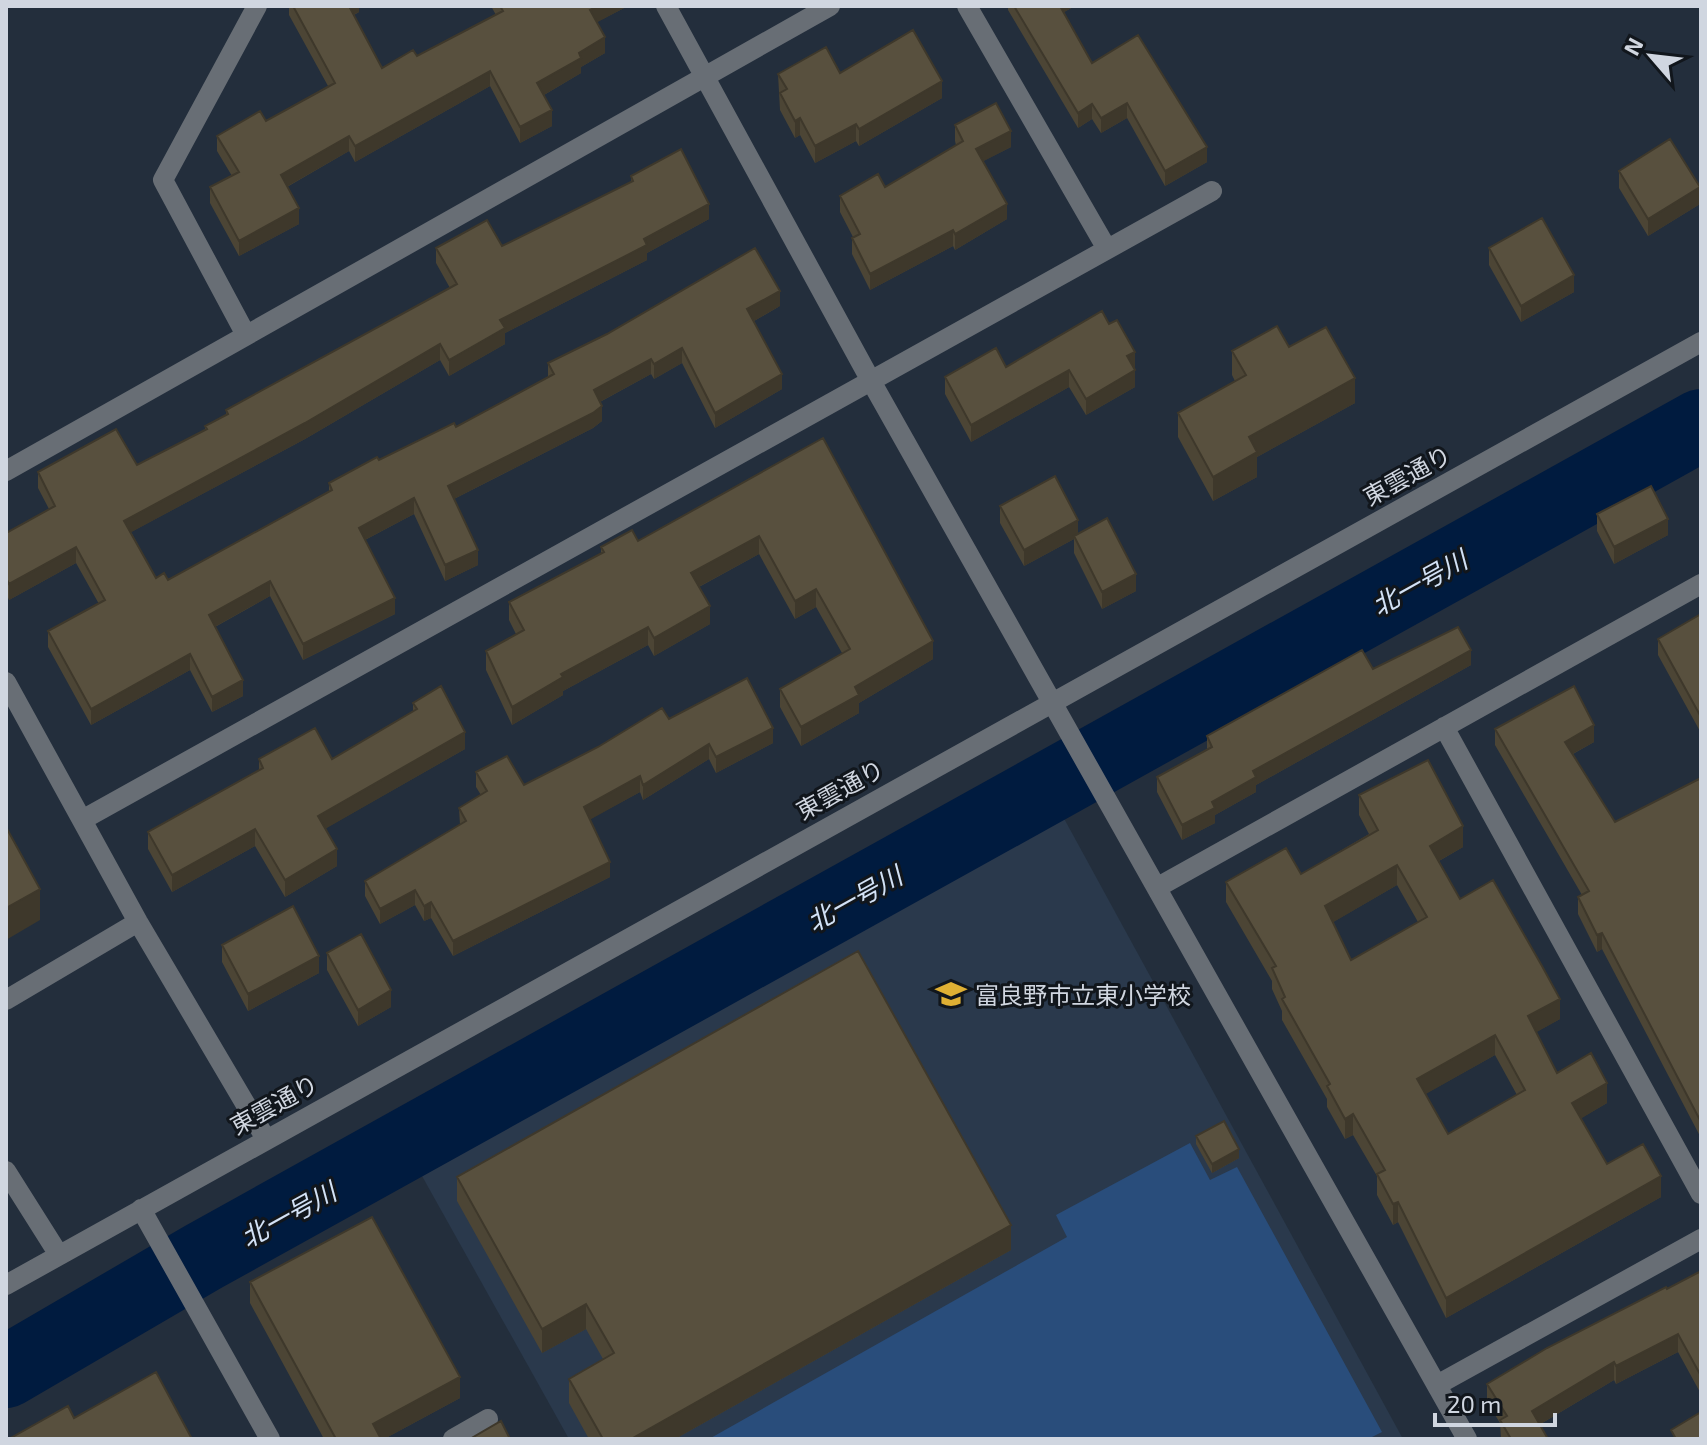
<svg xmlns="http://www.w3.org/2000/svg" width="1707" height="1445" font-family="'Exo 2','Noto Sans JP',sans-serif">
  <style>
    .built { fill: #2a394c }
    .green { fill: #294d7b }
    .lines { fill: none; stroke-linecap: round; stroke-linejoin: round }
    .river { stroke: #001b3f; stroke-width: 72 }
    .minor { stroke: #686e75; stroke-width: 20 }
    .wall { fill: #4c4535; fill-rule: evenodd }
    .shaded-wall { fill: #3e382b }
    .building { fill: #58503e; stroke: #3e382b; stroke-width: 2; fill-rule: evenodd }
    .labels { text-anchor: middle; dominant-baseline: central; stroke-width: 6; stroke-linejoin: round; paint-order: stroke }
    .street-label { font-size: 24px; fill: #d0d6e0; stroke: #11161c }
    .poi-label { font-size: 24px; fill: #d0d6e0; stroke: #11161c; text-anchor: start }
    .water-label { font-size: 26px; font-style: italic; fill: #d3e2f6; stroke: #11161c }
  </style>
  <rect width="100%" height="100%" fill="#232e3c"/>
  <!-- built -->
  <path class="built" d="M1061 813 1403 1439H569L422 1176Z"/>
  <!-- green -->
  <path class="green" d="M1190 1143 1210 1180 1237 1167 1382 1432 1368 1439H709L1067 1237 1056 1215Z"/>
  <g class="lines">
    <!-- river -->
    <path class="river" d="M6 1372 203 1257 1701 425"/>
    <!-- minor -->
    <path class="minor" d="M666 6 871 381 1467 1439
      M967 6 1107 249
      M246 335 163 180 257 6
      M6 471 830 6
      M6 682 138 922 266 1139
      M1444 727 1701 1194
      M82 820 1212 191
      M1158 887 1701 584
      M6 1000 138 922
      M6 1171 59 1255
      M141 1209 270 1439
      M6 1285 1701 342
      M1437 1385 1701 1239
      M453 1439 488 1419"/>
  </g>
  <!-- wall -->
  <path class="wall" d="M289 6H359V12L354 15 382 68 417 56 496 15 491 6 626 7 597 22 605 53 581 67V73L544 95 552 126 520 143 490 86 355 162 349 151 287 187 299 224 239 256 210 203V187L232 176 217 151V136L266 121 328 86 289 15Z
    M1008 6H1075L1064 12 1092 63 1207 162 1165 186 1127 118 1101 133 1092 119 1078 128 1008 10Z
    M840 73 942 98 859 146 856 141 815 163 800 135 795 138 780 110 778 74Z
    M955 125 1011 147 983 161 1007 219 955 250 953 246 870 290 852 254V238L853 237 840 212V196L885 187 956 145 955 141Z
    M1619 171 1700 204 1648 236 1619 188Z
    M631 176 709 219 647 253V260L505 333V344L449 376 440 360 305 439 131 532 156 578 168 580 329 491V483L456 427 548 378V363L780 306 754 321 782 389 715 428 682 363 654 379 651 374 600 402 602 421 593 428 454 499 478 565 445 581 414 514 365 540 395 614 303 660 270 596 215 627 243 696 212 712 190 670 91 725 48 647V631L99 604 76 563 9 600 6 593V533L49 509 38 488V472L137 465 205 430V426L226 415V410L450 288 436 263V248L502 246 631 182Z
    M1489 248 1574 292 1521 322 1489 265Z
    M1109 324 1135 352V387L1086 415 1069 387 971 442 945 394V377L1006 367Z
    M1289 347 1355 403 1257 457V477L1213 501 1178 437V413L1235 381 1232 375V351Z
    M823 438 933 659 859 703V713L801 746 780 707V689L842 653 816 607 795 619 759 554 699 587 710 624 654 656 648 645 563 691V695L512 725 486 670V651L516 634 509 620V602L601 554V547L638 541Z
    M1000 506 1078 534 1136 591 1102 609 1074 553V539L1024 566 1000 523Z
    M1597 514 1668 535 1614 564 1597 531Z
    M1701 614V733L1658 655V639Z
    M1471 665 1256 785V792L1215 815V823L1182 840 1157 792V777L1207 750V736L1373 669Z
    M413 703 465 749 326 828 337 866 285 897 255 846 172 892 148 849V832L259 771V759H332L413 711Z
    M669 719 773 743 716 773 709 759 643 800 640 792 590 819 610 877 453 956 431 918 424 921 415 905 380 924 365 896V881L460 825 459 808 481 795 476 787V772L524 785Z
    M1495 729 1594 742 1573 754 1615 822 1701 778V1138L1602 949 1597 952 1578 914V897L1582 895 1495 745Z
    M1359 795 1463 847 1439 861 1460 899 1560 1019 1536 1032 1557 1073 1607 1103 1581 1118 1607 1164 1661 1197 1446 1318 1398 1222 1393 1225 1377 1195V1176L1353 1135 1345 1139 1327 1107V1099L1282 1020V1011L1272 989V981L1226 902V882L1301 874 1369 834 1359 815ZM1397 885 1418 922 1351 960 1333 922ZM1495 1055 1517 1095 1448 1134 1425 1094Z
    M222 945 319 973 248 1011 222 962Z
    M327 953 391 1007 358 1026 327 970Z
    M1196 1136 1239 1158 1212 1173 1196 1144Z
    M457 1177 1011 1250 675 1439H589L569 1403V1379L603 1359 586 1329 542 1353 457 1201Z
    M1701 1271V1394L1678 1352 1616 1384 1614 1380 1539 1425 1548 1439H1501L1500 1423 1487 1402V1384Z
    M250 1282 460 1398 384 1439H324L250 1303Z"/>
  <!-- shaded-wall -->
  <path class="shaded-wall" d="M347 6H359V12L347 18Z
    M598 6H626V7L590 26V10Z
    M1057 6H1075L1057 16Z
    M605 37V53L581 67V73L537 99V83L579 53Z
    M490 71V86L355 162V146Z
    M942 81V98L859 146V129Z
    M1127 103V118L1101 133V118Z
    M1092 104V119L1078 128V113Z
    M552 110V126L520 143V127Z
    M800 118V135L795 138V121Z
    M856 124V141L815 163V146Z
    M1011 131V147L976 165V149Z
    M349 136V151L281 190V175Z
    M1207 147V162L1165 186V171Z
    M1700 187V204L1648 236V219Z
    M709 204V219L647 253V260L505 333V344L449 376V360L500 320 644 239Z
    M1007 204V219L955 250V234Z
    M299 208V224L239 256V241Z
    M953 230V246L870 290V274Z
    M1574 275V292L1521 322V306Z
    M780 291V306L747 325V309Z
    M440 344V360L305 439 124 536V521Z
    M682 348V363L654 379V364Z
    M1135 352V369L1127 356Z
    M651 359V374L594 405V390Z
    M1069 370V387L971 442V425Z
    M1135 370V387L1086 415V399Z
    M782 374V389L715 428V413Z
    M1355 378V403L1257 457V477L1213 501V477L1249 437Z
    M602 406V421L593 428 448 502V486Z
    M414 498V514L359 543V528Z
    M1668 519V535L1614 564V547Z
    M1078 520V537L1074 536V539L1024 566V550Z
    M759 536V554L691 591V573Z
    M76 547V563L9 600V584Z
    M478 550V565L445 581V565Z
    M1136 574V591L1102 609V592Z
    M270 581V596L209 630V615Z
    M816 589V607L795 619V601Z
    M395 598V614L303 660V644Z
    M710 606V624L654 656V638Z
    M648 627V645L563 691V695L512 725V707L561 674Z
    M933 641V659L859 703V713L801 746V727L855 687Z
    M1471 650V665L1256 785V792L1215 815V823L1182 840V825L1253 771Z
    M190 654V670L91 725V709Z
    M243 680V696L212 712V697Z
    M1594 725V742L1565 758V742Z
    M773 728V743L716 773V757Z
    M465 732V749L318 833V816Z
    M709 744V759L643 800V785Z
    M640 776V792L584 823V807Z
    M1463 826V847L1430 866V846Z
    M255 829V846L172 892V875Z
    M337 849V866L285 897V880Z
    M610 862V877L453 956V941Z
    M1397 865V885L1325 927V906Z
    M40 889V920L6 940V908Z
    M415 890V905L380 924V909Z
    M431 902V918L424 921V906Z
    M1602 933V949L1597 952V935Z
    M319 956V973L248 1011V994Z
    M391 990V1007L358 1026V1010Z
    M1560 999V1019L1528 1037V1016Z
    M1495 1035V1055L1417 1099V1079Z
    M1607 1083V1103L1572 1124V1103Z
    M1353 1114V1135L1345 1139V1119Z
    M1239 1149V1158L1212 1173V1164Z
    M1661 1176V1197L1446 1318V1298Z
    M1398 1202V1222L1393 1225V1204Z
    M1011 1225V1250L675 1439H631Z
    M586 1304V1329L542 1353V1329Z
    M1678 1334V1352L1616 1384V1366Z
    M1614 1362V1380L1532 1429V1411Z
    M460 1377V1398L384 1439H373V1424Z"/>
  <!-- building -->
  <path class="building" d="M293 6H349L382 68 413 50 417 56 503 11 500 6H598L590 10 605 37 579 53 581 58 537 83 552 110 520 127 490 71 355 146 349 136 281 175 299 208 239 241 210 187 239 172 217 136 260 111 266 121 335 83Z
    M1014 6H1060L1092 63 1138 35 1207 147 1165 171 1127 103 1101 118 1092 104 1078 113Z
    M913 30 942 81 859 129 856 124 815 146 800 118 795 121 780 93 787 89 778 74 826 47 840 73Z
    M996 103 1011 131 976 149 1007 204 955 234 953 230 870 274 852 238 860 234 840 196 878 174 885 187 963 141 955 125Z
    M1670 139 1700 187 1648 219 1619 171Z
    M681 149 709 204 644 239 647 245 500 320 505 328 449 360 440 344 305 423 124 521 156 578 164 573 168 580 332 490 329 483 377 457 379 460 454 423 456 427 554 374 548 363 607 334 755 248 780 291 747 309 782 374 715 413 682 348 654 364 651 359 594 390 602 406 593 413 448 486 478 550 445 565 414 498 359 528 395 598 303 644 270 581 209 615 243 680 212 697 190 654 91 709 48 631 105 600 76 547 9 584 6 578V533L55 506 38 472 116 429 137 465 207 429 205 426 228 414 226 410 457 284 436 248 487 220 502 246 633 181 631 176Z
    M1542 218 1574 275 1521 306 1489 248Z
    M1102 311 1109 324 1117 320 1135 352 1127 356 1135 370 1086 399 1069 370 971 425 945 377 996 348 1006 367Z
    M1277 326 1289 347 1326 327 1355 378 1249 437 1257 452 1213 477 1178 413 1246 375 1232 351Z
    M823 438 933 641 855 687 859 695 801 727 780 689 850 649 816 589 795 601 759 536 691 573 710 606 654 638 648 627 561 674 563 677 512 707 486 651 524 630 509 602 604 552 601 547 632 530 638 541Z
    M1055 476 1078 520 1024 550 1000 506Z
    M1651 486 1668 519 1614 547 1597 514Z
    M1107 518 1136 574 1102 592 1074 536Z
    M1701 614V717L1658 639Z
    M1458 627 1471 650 1253 771 1256 777 1212 802 1215 808 1182 825 1157 777 1212 747 1207 736 1362 650 1373 669Z
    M747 678 773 728 716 757 709 744 643 785 640 776 584 807 610 862 453 941 431 902 424 906 415 890 380 909 365 881 466 821 459 808 487 791 476 772 507 756 524 785 598 747 662 708 669 719Z
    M441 686 465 732 318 816 337 849 285 880 255 829 172 875 148 832 263 768 259 759 315 728 332 759 417 709 413 703Z
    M1574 686 1594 725 1565 742 1615 822 1701 778V1122L1602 933 1597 935 1578 897 1589 891 1495 729Z
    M1428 760 1463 826 1430 846 1460 899 1493 880 1542 966 1560 999 1528 1016 1557 1073 1591 1053 1607 1083 1572 1103 1607 1164 1643 1144 1661 1176 1446 1298 1398 1202 1393 1204 1377 1174 1385 1170 1353 1114 1345 1119 1327 1086 1330 1084 1282 999 1285 997 1272 968 1276 966 1226 882 1286 848 1301 874 1378 830 1359 795ZM1397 865 1427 917 1351 960 1325 906ZM1495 1035 1525 1090 1448 1134 1417 1079Z
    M6 827 40 889 6 908Z
    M293 906 319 956 248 994 222 945Z
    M361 934 391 990 358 1010 327 953Z
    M858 951 1011 1225 631 1439H603L569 1379 614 1353 586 1304 542 1329 457 1177Z
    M1224 1121 1239 1149 1212 1164 1196 1136Z
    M372 1217 460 1377 373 1424 381 1439H336L250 1282Z
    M1701 1271V1376L1678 1334 1616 1366 1614 1362 1532 1411 1548 1439H1511L1500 1420 1507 1416 1487 1384 1547 1348 1666 1287 1667 1289Z
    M156 1372 192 1439H9L68 1406 74 1418Z
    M1701 1412V1439H1676L1671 1430Z
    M501 1421 510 1439H470Z"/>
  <!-- icons -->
  <defs>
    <g id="school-bare" transform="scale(2.4)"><path d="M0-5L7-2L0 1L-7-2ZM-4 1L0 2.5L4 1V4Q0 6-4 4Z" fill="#dfb034" stroke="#11161c" stroke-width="2.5" paint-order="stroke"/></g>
  </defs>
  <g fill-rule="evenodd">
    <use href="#school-bare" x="951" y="994"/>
  </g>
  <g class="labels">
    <!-- street labels -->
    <g class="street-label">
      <text transform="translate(1407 475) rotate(-29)">東雲通り</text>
      <text transform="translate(840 789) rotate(-29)">東雲通り</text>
      <text transform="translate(274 1104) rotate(-29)">東雲通り</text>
    </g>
    <!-- poi labels -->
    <g class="poi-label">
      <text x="975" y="994">富良野市立東小学校</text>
    </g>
    <!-- water labels -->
    <g class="water-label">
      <text transform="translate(1419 582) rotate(-29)">北一号川</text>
      <text transform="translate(854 898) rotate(-29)">北一号川</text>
      <text transform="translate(288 1214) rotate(-29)">北一号川</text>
    </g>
  </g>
  <!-- border -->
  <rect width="1707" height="1445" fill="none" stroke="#d0d6e0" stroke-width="16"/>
  <!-- north arrow -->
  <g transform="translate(1651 56) rotate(298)" stroke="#11161c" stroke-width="6" paint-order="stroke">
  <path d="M0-6L14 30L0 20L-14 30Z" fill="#d0d6e0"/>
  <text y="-12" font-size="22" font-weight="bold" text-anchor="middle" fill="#d0d6e0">N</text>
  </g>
  <!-- scale -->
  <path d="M1435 1413v12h120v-12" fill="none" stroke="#d0d6e0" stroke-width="4"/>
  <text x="1447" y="1413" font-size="24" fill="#d0d6e0" stroke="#11161c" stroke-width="6" paint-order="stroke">20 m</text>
</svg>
